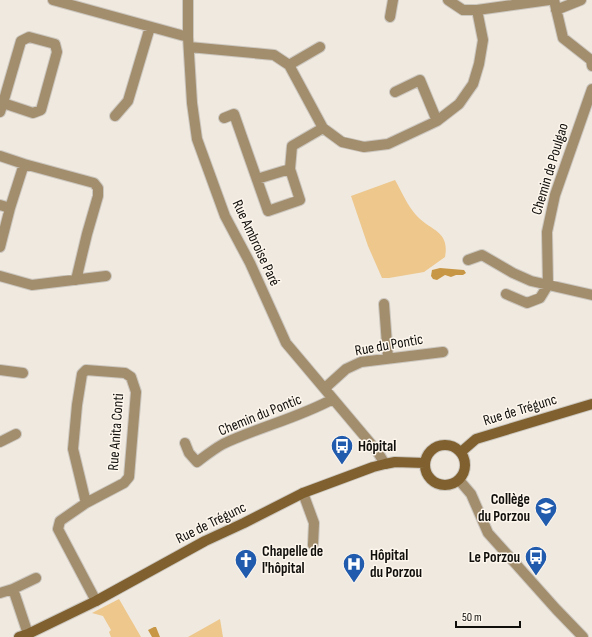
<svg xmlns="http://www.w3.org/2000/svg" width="592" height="637" font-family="'Sofia Sans Condensed',sans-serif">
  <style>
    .green { fill: #edc78c }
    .water { fill: #c89746 }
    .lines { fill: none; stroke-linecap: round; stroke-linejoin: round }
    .minor-casing { stroke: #cbc6be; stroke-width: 12 }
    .secondary-casing { stroke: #cbc6be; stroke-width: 12 }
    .minor { stroke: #a28d6d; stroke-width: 10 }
    .secondary { stroke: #7f602e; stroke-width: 10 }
    .labels { text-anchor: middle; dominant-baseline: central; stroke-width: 3; stroke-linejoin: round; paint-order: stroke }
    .street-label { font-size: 15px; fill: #110f0c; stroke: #fdf6ed }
    .poi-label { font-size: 15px; font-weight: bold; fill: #110f0c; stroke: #fdf6ed; text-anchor: start }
  </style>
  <rect width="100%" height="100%" fill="#efe9e0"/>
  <!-- green -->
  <path class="green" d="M395 180C402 192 407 205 416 215 430 231 450 230 445 257L424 272 389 278H382L368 246 351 196Z
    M119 599 141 637H111L109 632 111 630 103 616 92 613Z
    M220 619 223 637H188Z"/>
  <!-- water -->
  <path class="water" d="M440 268 464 270 466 273 463 275H456L451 277 445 275 437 280 433 279 431 276 432 270Z
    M154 627H156L160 637H152L148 630Z"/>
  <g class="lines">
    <!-- minor casing -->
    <g class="minor-casing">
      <path id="minor" d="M53 0 188 37
        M188 0V37L192 103 197 139 225 216 250 263 286 343 377 451 385 464
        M448 0 463 10H477L549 0
        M554 0 563 38 591 60 592 66
        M556 10 581 0
        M390 17 393 0
        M189 47 274 55 289 65 323 128 342 142 364 147 388 144 437 121 459 104 473 84 479 64 483 40 477 10
        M289 65 320 47
        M395 92 420 80 437 121
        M0 112 3 103 21 41 29 37 55 44 57 52 41 110 33 113 3 103
        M115 116 128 101 150 27
        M224 118 234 114 268 211 300 200 290 169 292 146 323 128
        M0 156 24 164 10 208 0 247
        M24 164 94 183 98 188V196L87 234 76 280
        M257 179 290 169
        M0 205 10 208
        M468 260 482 255 513 273 531 281 592 295
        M0 276 32 285 106 276
        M506 294 527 303 540 298 548 285 547 232 555 195 592 89
        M384 304 388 358
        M0 370 23 373
        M325 388 346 369 361 362 443 352
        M0 442 16 434
        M185 443 189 453 197 462C205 456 214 449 223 444 259 427 298 418 333 399
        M459 480 471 494 488 533 556 609 583 637
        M303 493 314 523 313 545
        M86 503 73 449 77 405 82 374 86 370 125 373 131 377 136 392 129 477 124 483 86 503 60 521 58 529 96 601
        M13 589 36 578
        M0 593 13 589 28 634"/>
    </g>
    <!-- secondary casing -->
    <g class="secondary-casing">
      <path id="secondary" d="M425 465a20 20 0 1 1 40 0a20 20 0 1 1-40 0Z
        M461 452 476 439 592 404
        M19 637 28 634 96 601 205 541 244 523 303 493 373 467 385 464 395 462 425 463"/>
    </g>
    <!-- minor -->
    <use href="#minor" class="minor"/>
    <!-- secondary -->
    <use href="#secondary" class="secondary"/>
  </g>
  <!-- icons -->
  <defs>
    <g id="bus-pin" transform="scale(1.15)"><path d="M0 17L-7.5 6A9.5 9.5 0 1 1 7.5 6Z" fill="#215bad" stroke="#fdf6ed"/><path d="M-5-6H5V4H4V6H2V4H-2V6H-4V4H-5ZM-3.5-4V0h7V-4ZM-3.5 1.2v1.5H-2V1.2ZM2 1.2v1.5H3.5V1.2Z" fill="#fff"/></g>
    <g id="school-pin" transform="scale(1.15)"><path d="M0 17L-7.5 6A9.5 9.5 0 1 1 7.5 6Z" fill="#215bad" stroke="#fdf6ed"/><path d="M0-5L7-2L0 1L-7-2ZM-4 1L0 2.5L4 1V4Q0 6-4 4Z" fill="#fff"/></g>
    <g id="church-pin" transform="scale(1.15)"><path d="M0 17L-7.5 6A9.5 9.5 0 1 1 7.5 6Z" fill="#215bad" stroke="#fdf6ed"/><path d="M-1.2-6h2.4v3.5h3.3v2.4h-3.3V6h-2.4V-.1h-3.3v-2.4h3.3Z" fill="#fff"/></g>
    <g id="hospital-pin" transform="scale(1.15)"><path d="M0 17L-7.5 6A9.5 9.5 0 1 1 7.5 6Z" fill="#215bad" stroke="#fdf6ed"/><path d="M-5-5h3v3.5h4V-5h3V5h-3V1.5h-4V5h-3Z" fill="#fff"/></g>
  </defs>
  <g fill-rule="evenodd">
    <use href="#bus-pin" x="342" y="446"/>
    <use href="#school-pin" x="546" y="508"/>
    <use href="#bus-pin" x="536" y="557"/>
    <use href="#church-pin" x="246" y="560"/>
    <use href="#hospital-pin" x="354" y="564"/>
  </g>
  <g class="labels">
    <!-- street labels -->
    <g class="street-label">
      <text transform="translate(550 169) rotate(-73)">Chemin de Poulgao</text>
      <text transform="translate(256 243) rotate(65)">Rue Ambroise Paré</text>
      <text transform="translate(389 345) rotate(-10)">Rue du Pontic</text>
      <text transform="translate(520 410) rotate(-17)">Rue de Trégunc</text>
      <text transform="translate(260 415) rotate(-22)">Chemin du Pontic</text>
      <text transform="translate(116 432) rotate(-86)">Rue Anita Conti</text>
      <text transform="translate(211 523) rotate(-26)">Rue de Trégunc</text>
    </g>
    <!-- poi labels -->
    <g class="poi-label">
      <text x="358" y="446">Hôpital</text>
      <text x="530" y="499" text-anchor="end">Collège<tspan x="530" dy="17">du Porzou</tspan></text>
      <text x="262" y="551">Chapelle de<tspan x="262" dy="17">l'hôpital</tspan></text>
      <text x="370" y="555">Hôpital<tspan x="370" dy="17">du Porzou</tspan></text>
      <text x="520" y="557" text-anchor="end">Le Porzou</text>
    </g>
  </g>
  <!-- scale -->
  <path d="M456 621v6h64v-6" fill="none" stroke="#110f0c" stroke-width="2"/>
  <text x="462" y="621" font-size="12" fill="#110f0c" stroke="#fdf6ed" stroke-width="3" paint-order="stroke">50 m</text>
</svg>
